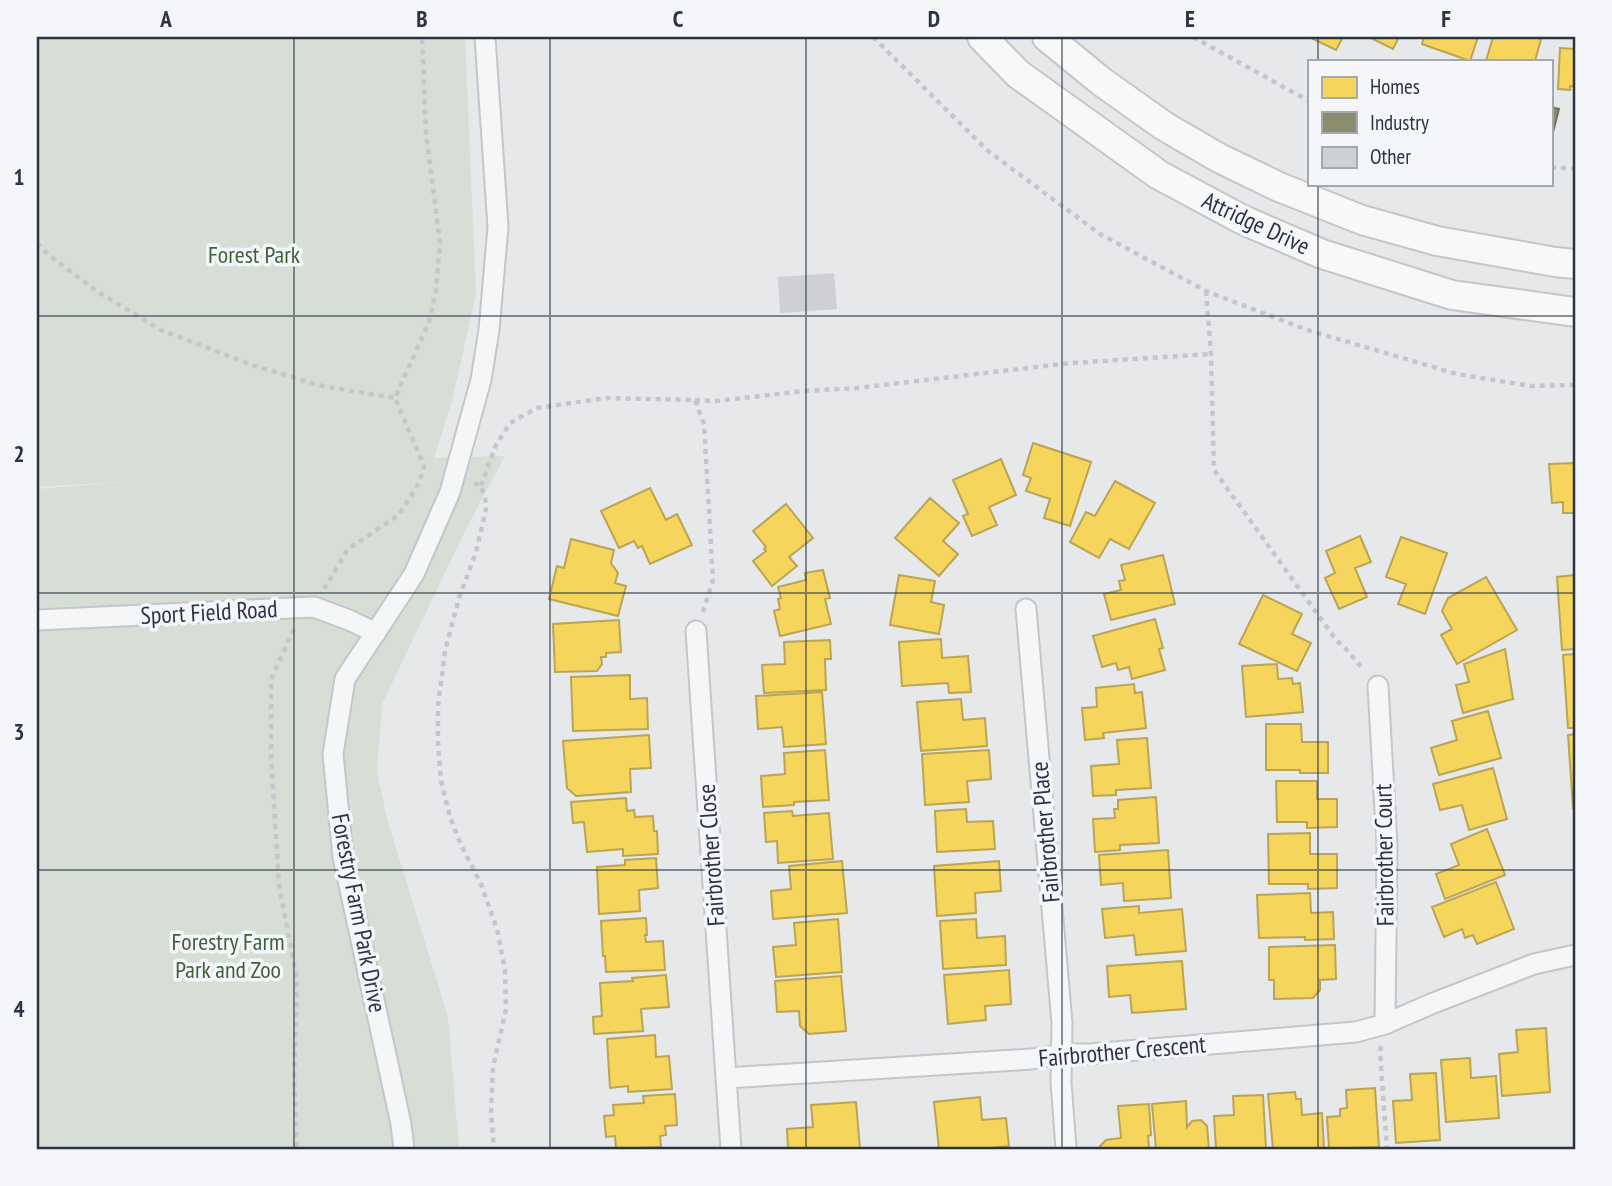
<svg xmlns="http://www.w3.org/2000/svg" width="1612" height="1186" font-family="'PT Sans Narrow',sans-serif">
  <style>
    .green { fill: #d6ded6 }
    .homes { fill: #f6d55c; stroke: #b9a555; stroke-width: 2 }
    .industry { fill: #8c8c6e; stroke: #6f7262; stroke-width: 2 }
    .building { fill: #ced0d3 }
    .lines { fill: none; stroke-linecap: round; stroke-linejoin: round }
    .minor-casing { stroke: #c4c6c8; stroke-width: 23 }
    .secondary-casing { stroke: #c4c6c8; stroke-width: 32 }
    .path { stroke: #c5c6ca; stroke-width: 4.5; stroke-dasharray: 5 5; stroke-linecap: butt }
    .minor { stroke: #f5f6f7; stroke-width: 19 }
    .secondary { stroke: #f8f8f8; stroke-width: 28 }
    .grid { fill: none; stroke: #2b3445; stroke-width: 2; stroke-opacity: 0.55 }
    .labels { text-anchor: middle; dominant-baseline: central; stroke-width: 7; stroke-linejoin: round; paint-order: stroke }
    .street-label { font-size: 24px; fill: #2b3445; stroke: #f4f6f9 }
    .park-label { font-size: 24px; fill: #3f6138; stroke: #f4f6f9 }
    .neatline { fill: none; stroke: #2b3445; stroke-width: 2.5 }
    .grid-label { font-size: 23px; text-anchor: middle; font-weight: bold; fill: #2b3445 }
  </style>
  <rect width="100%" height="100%" fill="#e6e8ea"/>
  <!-- green -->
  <path class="green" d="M37 37H465L476 294 452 401 434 458 505 456 466 529 382 704 377 771 387 819 448 1017 459 1149H37V489L135 481 37 487Z"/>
  <!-- homes -->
  <path class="homes" d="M1312 37H1343L1336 50 1311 38Z
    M1369 37H1399L1393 49Z
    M1424 37H1478L1470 61 1422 44Z
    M1493 37H1534L1541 39 1535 61H1486Z
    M1575 45V87L1570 86V90L1558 89 1560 48 1575 49Z
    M1033 443 1091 462 1070 526 1044 518 1050 499 1026 491 1031 478 1023 475Z
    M1001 459 1016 495 989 507 997 525 972 536 963 516 968 514 953 480Z
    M1575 463V513H1563V502L1552 503 1549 464Z
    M1115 481 1155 503 1129 549 1110 539 1099 558 1070 542 1086 512 1095 516Z
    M650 488 666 520 677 514 692 545 650 564 642 546 638 548 634 541 619 548 601 511Z
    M930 498 959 523 943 541 958 554 939 576 895 538Z
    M786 504 813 538 789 557 797 566 772 586 753 561 766 551 764 549 766 547 753 531Z
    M1360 536 1371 562 1355 568 1367 597 1339 609 1325 578 1335 573 1326 551Z
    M1401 537 1447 553 1425 614 1398 604 1406 584 1386 577Z
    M571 539 614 550 611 563 618 573 615 583 626 586 618 616 549 599 557 566 564 568Z
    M1163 555 1175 604 1111 620 1104 594 1121 590 1119 581 1125 580 1121 565Z
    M823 570 830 598 825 599 831 624 780 636 774 611 780 609 778 599 781 598 778 587 806 580 805 573Z
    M899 575 935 581 931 602 944 605 939 634 890 625Z
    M1575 575V649L1562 650 1557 577Z
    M1486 577 1517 630 1457 664 1441 635 1452 629 1442 611 1448 598Z
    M1263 595 1302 614 1292 634 1311 643 1297 671 1239 644Z
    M1155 619 1163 648 1159 649 1165 670 1132 679 1129 667 1118 670 1116 663 1102 667 1093 636Z
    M619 620 621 652 606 653V657H601L602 664 597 671 555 672 553 624Z
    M941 639 942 658 968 656 971 692 949 693 948 683 902 686 899 642Z
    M830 640 831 659H825L826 690 764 693 762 665 785 664 784 642Z
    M1505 649 1513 699 1463 713 1456 685 1469 682 1464 664Z
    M1575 654V728H1568L1563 655Z
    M1277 664 1278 679 1292 678 1293 684 1300 683 1303 712 1246 717 1242 666Z
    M630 675V699L647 698 648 729 573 731 571 677Z
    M1134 684 1135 693 1142 692 1146 728 1103 733 1104 738 1085 740 1082 708 1097 707 1096 688Z
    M822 692 826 744 784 747 782 727 758 729 756 696Z
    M961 699 963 720 985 718 987 746 921 751 917 702Z
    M1488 711 1501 758 1439 775 1431 748 1457 740 1452 721Z
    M1266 724H1301L1302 742H1328V773H1300V770H1266Z
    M1575 734V808H1573L1568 735Z
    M649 735 651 768 630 769 631 792 576 796 567 788 563 741Z
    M1147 738 1151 788 1116 790V795L1093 796 1091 766 1119 764 1117 740Z
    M825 750 829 800 794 802V805L763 807 761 776 785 774 784 753Z
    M989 750 991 779 967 781 969 802 925 805 922 754Z
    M1493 768 1507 819 1469 830 1462 805 1440 810 1433 784Z
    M1276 781H1317V799H1337V827L1307 828V822H1277Z
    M1156 797 1159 843 1120 845V850L1095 852 1093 819 1115 818 1114 809H1118V800Z
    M626 798 627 811 634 810 635 817 653 816 654 831H657L658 854 623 856V849L587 852 584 822 573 823 571 802Z
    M966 809 967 822 993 821 995 849 937 852 935 811Z
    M792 811 793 816 829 813 833 859 778 863 777 841 766 842 764 813Z
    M1487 829 1505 875 1445 899 1436 874 1459 865 1451 844Z
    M1310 833V854H1337V888L1308 889V884H1269L1268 834Z
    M1168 850 1171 898 1124 901 1123 883 1101 885 1099 855Z
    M656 858 658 888 639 890 640 911 599 914 597 867 625 865V860Z
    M842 861 847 913 773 919 771 891 791 889 789 866Z
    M999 861 1001 891 975 893 976 913 937 916 934 866Z
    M1496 882 1514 929 1477 944 1473 935 1465 938 1462 929 1444 937 1432 907Z
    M1310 893 1311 913 1333 912 1334 939 1305 940V937L1259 938 1257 895Z
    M1139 906V913L1182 909 1186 951 1136 955 1134 935 1105 938 1102 909Z
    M646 918 647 935H645L646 942 663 941 665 970 606 972 605 956H603L601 921Z
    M838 919 842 972 776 977 773 947 796 945 794 923Z
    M976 919 977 938 1005 936 1006 965 943 969 940 921Z
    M1335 945 1336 979 1320 980V990L1313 998 1274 999V980H1269V947Z
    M1182 961 1186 1009 1132 1013 1130 995 1109 997 1107 966Z
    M1009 970 1011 1004 985 1006 986 1020 948 1024 944 975Z
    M666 975 669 1007 641 1009 643 1031 594 1034 593 1017 602 1016 600 983 633 981 632 978Z
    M841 976 846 1031 809 1034 800 1026 799 1011 777 1012 775 981Z
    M1546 1028 1550 1092 1502 1096 1499 1054 1518 1052 1516 1030Z
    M655 1035 656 1057 669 1056 672 1089 628 1092V1086L610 1088 607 1039Z
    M1470 1058 1471 1078 1496 1076 1499 1118 1446 1122 1441 1060Z
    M1436 1073 1440 1140 1396 1143 1393 1101 1412 1100 1410 1074Z
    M1375 1088 1379 1147 1329 1149 1327 1117 1340 1116V1109L1347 1108 1346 1090Z
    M1295 1092 1296 1099H1301L1302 1115 1322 1113 1324 1149H1273L1268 1094Z
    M675 1094 677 1125 665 1126 666 1135 660 1136 661 1147 616 1149 615 1136 606 1137 604 1116 614 1115 613 1105 644 1103 643 1096Z
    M1263 1095 1266 1149H1216L1214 1116 1234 1115 1233 1096Z
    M980 1097 982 1120 1006 1118 1009 1146 981 1149H939L934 1102Z
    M1186 1101 1187 1127 1192 1121 1201 1120 1207 1126 1209 1149H1156L1152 1104Z
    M856 1102 860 1149H788L787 1129 813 1127 811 1105Z
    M1149 1104 1151 1135 1148 1136 1149 1149H1100V1146L1106 1140 1121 1138 1118 1106Z"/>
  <!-- industry -->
  <path class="industry" d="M1551 107 1559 109 1551 140Z"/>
  <!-- building -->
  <path class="building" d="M834 273 837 309 780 313 778 277Z"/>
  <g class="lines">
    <!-- minor casing -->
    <g class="minor-casing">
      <path id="minor" d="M1026 609 1062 1023 1061 1082 1066 1149
        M37 620 314 607 349 620 376 633
        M696 631 726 1078
        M1378 686 1387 845 1385 1024
        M404 1149 401 1124 343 857 333 754 345 679 414 574 450 492 481 380 489 330 498 227 485 37
        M731 1149 726 1078 1032 1059 1062 1054H1090L1356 1032 1385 1024 1431 1004 1534 964 1575 955"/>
    </g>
    <!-- secondary casing -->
    <g class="secondary-casing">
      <path id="secondary" d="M982 37 1018 74 1159 175 1243 220 1322 254 1452 295 1575 312
        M1047 37 1102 82 1164 126 1219 158 1279 187 1362 220 1437 241 1555 262 1575 264"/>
    </g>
    <!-- path -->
    <path class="path" d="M873 37 988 151 1100 234 1206 291 1307 330 1457 374 1531 386 1575 385
      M1193 37 1309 101
      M1551 167 1575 169
      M37 243 50 256 98 292 161 330 255 366 322 386 395 398
      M1206 291 1211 354 1214 470 1336 640 1345 648 1364 670
      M695 400 717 401 804 391 857 388 1071 363 1211 354
      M474 483 481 486 487 505 476 552 459 598 445 651 438 706V742L441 781 450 817 461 845 481 884 497 929 505 970 506 1009 493 1067 491 1114 494 1149
      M481 486 496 445 510 423 537 408 606 398 695 400 704 424 713 580 703 612
      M324 589 348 549 399 515 419 483 424 466 395 398 429 322 436 290 440 243 426 133 422 37
      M294 629 271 679V755L279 885 297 980 294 1078 297 1149
      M1381 1046 1380 1052 1387 1149"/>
    <!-- minor -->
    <use href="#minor" class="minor"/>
    <!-- secondary -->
    <use href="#secondary" class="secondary"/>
  </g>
  <!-- grid -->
  <path class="grid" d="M294 37V1149M550 37V1149M806 37V1149M1062 37V1149M1318 37V61M1318 184V1149M37 316H1575M37 593H1575M37 870H1575"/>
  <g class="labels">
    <!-- street labels -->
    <g class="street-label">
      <text transform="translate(1256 223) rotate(25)">Attridge Drive</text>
      <text transform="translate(209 612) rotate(-3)">Sport Field Road</text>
      <text transform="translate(1045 832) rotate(-95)">Fairbrother Place</text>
      <text transform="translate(711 855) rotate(-94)">Fairbrother Close</text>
      <text transform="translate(1384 855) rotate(-91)">Fairbrother Court</text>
      <text transform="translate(359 913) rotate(79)">Forestry Farm Park Drive</text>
      <text transform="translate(1122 1051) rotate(-5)">Fairbrother Crescent</text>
    </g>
    <!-- park labels -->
    <g class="park-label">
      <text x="254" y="254">Forest Park</text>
      <text x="228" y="941">Forestry Farm<tspan x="228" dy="28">Park and Zoo</tspan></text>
    </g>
  </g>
  <!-- border -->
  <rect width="1612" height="1186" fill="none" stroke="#f4f6f9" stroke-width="77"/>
  <!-- legend -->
  <rect x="1308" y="60" width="245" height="126" fill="#f4f6f9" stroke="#a4a8b1" stroke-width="2"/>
  <rect x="1322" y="77" width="35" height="21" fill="#f6d55c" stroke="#a4a8b1" stroke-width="2"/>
  <text x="1370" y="94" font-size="21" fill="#2b3445">Homes</text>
  <rect x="1322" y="112" width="35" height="21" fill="#8c8c6e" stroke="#a4a8b1" stroke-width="2"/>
  <text x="1370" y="130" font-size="21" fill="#2b3445">Industry</text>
  <rect x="1322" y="147" width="35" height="21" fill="#ced0d3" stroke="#a4a8b1" stroke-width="2"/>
  <text x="1370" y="164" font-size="21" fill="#2b3445">Other</text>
  <rect x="38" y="38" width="1536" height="1110" class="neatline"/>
  <g class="grid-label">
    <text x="166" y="27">A</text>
    <text x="422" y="27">B</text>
    <text x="678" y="27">C</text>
    <text x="934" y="27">D</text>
    <text x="1190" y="27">E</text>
    <text x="1446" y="27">F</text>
    <text x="19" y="185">1</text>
    <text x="19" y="462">2</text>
    <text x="19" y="740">3</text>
    <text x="19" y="1017">4</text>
  </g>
</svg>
